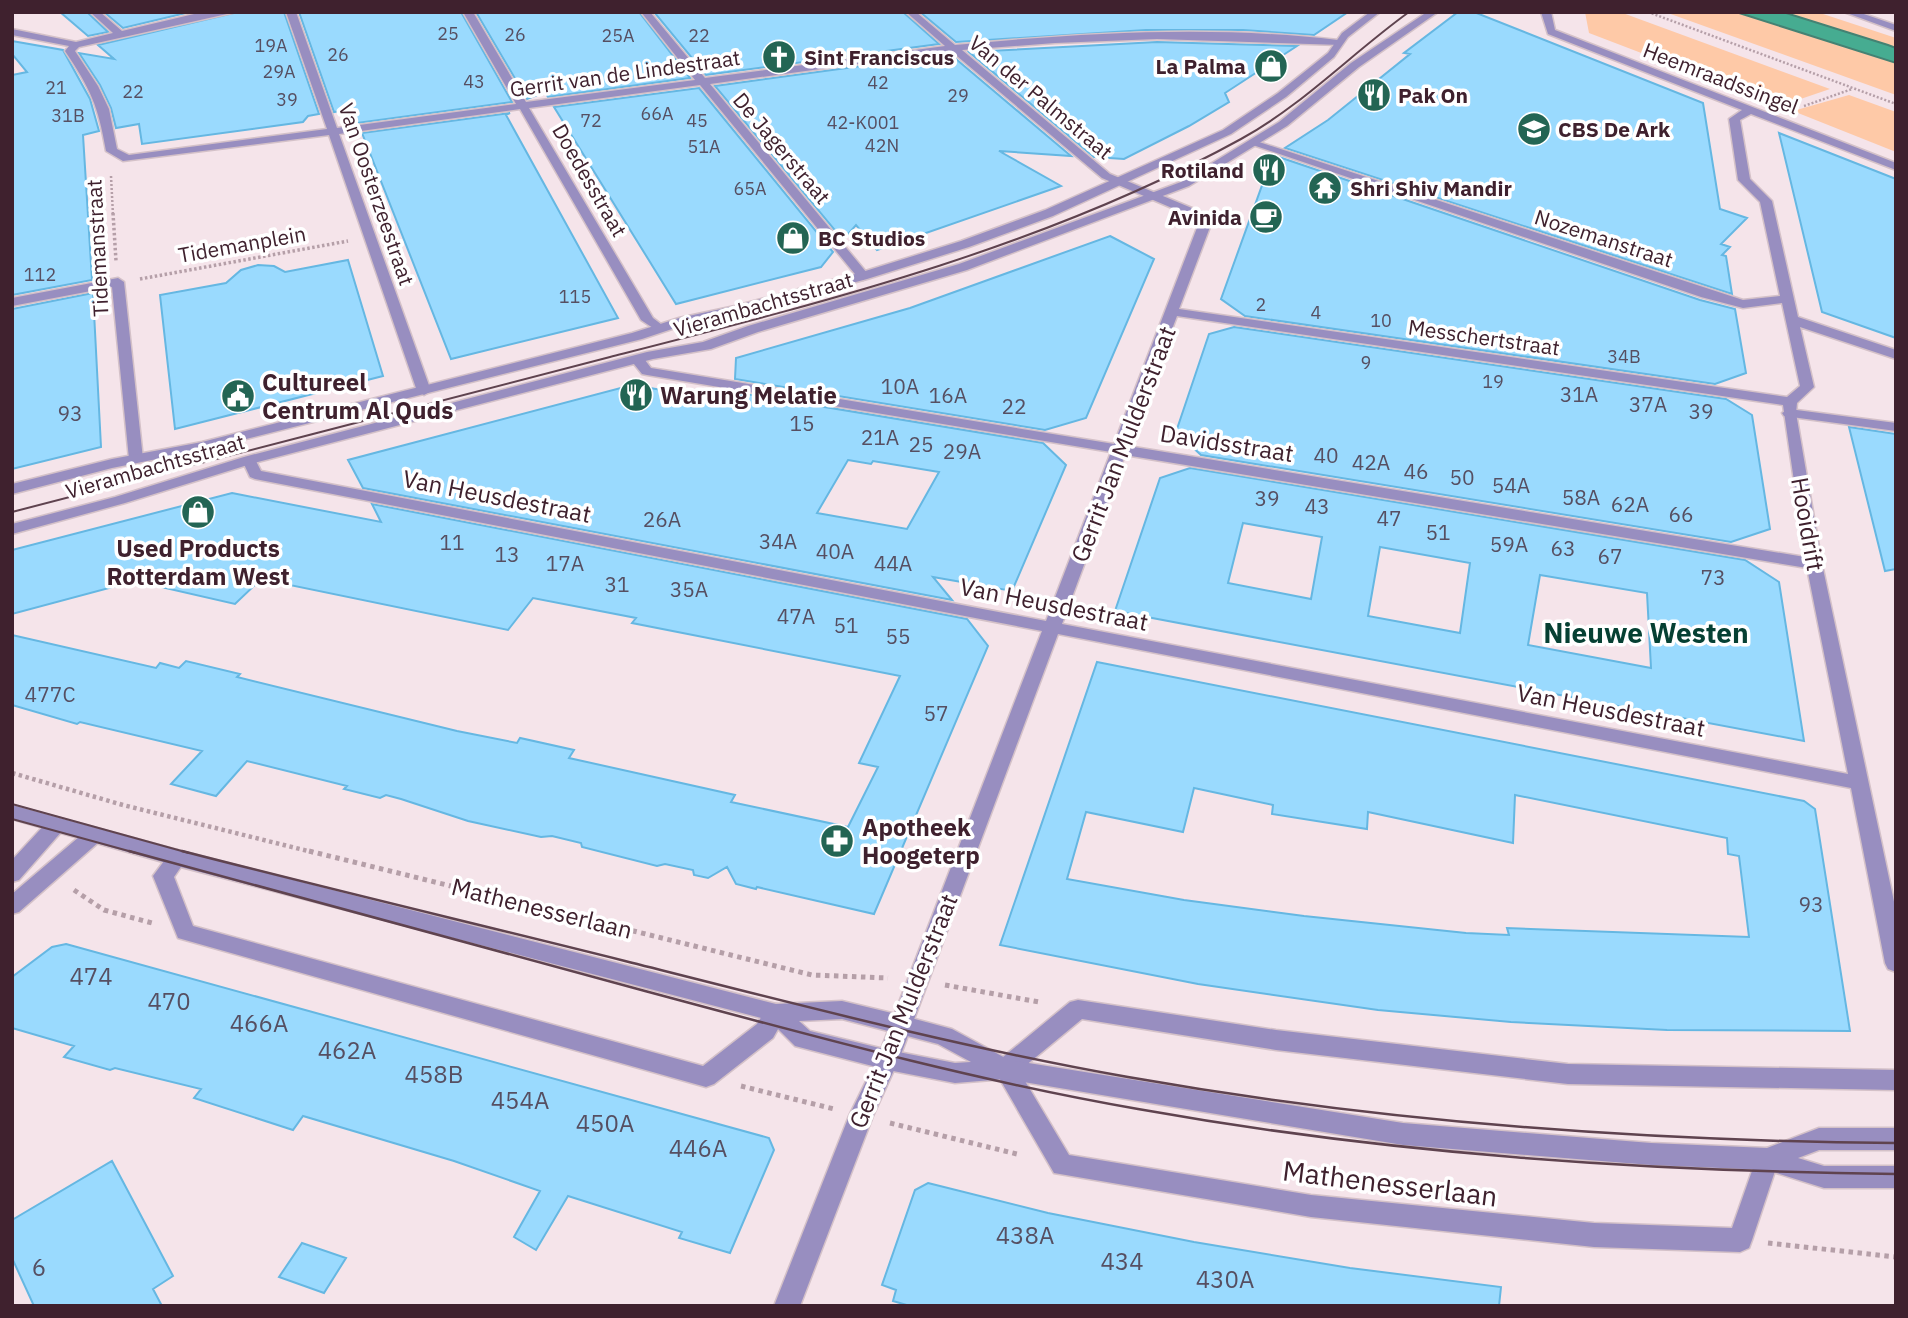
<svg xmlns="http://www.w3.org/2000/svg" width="1908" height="1318" font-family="'IBM Plex Sans',sans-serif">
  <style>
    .green { fill: #fec9a7 }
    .water { fill: #46ac91; stroke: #448273; stroke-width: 2 }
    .building { fill: #9adafe; stroke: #65b7e2; stroke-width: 2; fill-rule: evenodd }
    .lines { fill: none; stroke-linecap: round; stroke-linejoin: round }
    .pedestrian-casing { stroke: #d4c1c8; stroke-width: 3 }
    .minor-casing { stroke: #d4c1c8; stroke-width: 3 }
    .tertiary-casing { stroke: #d4c1c8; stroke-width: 3 }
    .path-far3 { stroke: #b59fa8; stroke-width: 2.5; stroke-dasharray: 2 2; stroke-linecap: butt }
    .path-far2 { stroke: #b59fa8; stroke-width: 3.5; stroke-dasharray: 2.5 2.5; stroke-linecap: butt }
    .path-far1 { stroke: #b59fa8; stroke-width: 4.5; stroke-dasharray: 3.5 3.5; stroke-linecap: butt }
    .path { stroke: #b59fa8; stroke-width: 5; stroke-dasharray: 4.5 4.5; stroke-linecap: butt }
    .pedestrian { fill: #988ec0; fill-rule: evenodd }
    .minor { fill: #988ec0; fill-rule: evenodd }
    .tertiary { fill: #988ec0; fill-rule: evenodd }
    .tram-far1 { stroke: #5f434f; stroke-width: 2 }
    .tram { stroke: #5f434f; stroke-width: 2.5 }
    .labels { text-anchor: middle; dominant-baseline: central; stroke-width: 7; stroke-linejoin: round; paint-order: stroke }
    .far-number-label { font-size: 18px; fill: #564f62 }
    .far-poi-label { font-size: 21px; font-weight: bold; fill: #3f212e; stroke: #fff; text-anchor: start }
    .far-street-label { font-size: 21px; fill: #3f212e; stroke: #fff }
    .number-label { font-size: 21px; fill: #564f62 }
    .poi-label { font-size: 24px; font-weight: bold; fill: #3f212e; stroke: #fff; text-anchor: start }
    .street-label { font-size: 24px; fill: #3f212e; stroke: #fff }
    .near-number-label { font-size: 24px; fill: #564f62 }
    .quarter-label { font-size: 28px; font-weight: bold; fill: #064033; stroke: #fff }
    .near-street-label { font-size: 28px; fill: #3f212e; stroke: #fff }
  </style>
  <rect width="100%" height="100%" fill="#f5e4ea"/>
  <!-- green -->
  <path class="green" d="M1585 12H1620L1830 89 1780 106 1589 33Z
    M1665 12H1736L1896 63V95Z
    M1783 12H1817L1896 38V48Z
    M1849 95 1896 112V152L1793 111Z"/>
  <!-- water -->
  <path class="water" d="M1736 12H1783L1888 45 1896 48V63Z"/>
  <!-- building -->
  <path class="building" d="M60 12H87L108 32 88 36Z
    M104 12H190L123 28Z
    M238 12H284L319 114 308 116 303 122 142 144 139 124 116 128 111 108 100 85 79 53 114 59 98 45Z
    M299 12H461L512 102 357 123 351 109 334 112Z
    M476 12H639L690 78 548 97 545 92 527 99Z
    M654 12H903L939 44 706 75Z
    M920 12 1267 13 1348 12 1314 35 1243 30H1146L956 42Z
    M1458 12H1474L1703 103 1720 209 1747 218 1721 244 1730 247 1722 255 1726 256 1732 294 1285 148 1328 120 1410 54 1404 53Z
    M12 41 63 50 90 99 99 131 83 135 92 280 12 295V75L27 72 12 54Z
    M1157 42 1297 46 1225 93 1229 102 1189 126 1124 159 1094 157 969 52Z
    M950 54 1071 156 999 151 1061 186 877 250 856 225 843 240 715 86Z
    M699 88 833 252 821 267 676 304 554 107Z
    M510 113 506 115 618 318 451 359 362 133Z
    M1779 133 1896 179V338L1822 312Z
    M1273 155 1700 300 1735 309 1746 373 1715 384 1245 316 1221 299Z
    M1110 236 1154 259 1086 418 1045 430 735 379 736 358 910 308Z
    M348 260 383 376 175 429 160 295 226 283 241 270 258 265 274 266 285 272Z
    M93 293 101 447 12 469V309Z
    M1234 327 1726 399 1752 415 1770 529 1731 542 1201 455 1176 432 1209 334Z
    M632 385 734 402V392L1043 443 1066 465 1012 591 933 577 952 600 363 488 348 460ZM848 460 871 464 873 461 939 472 907 529 817 513Z
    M1849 427 1896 434V569L1885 571Z
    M1190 468 1745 560 1779 582 1804 741 1115 611 1160 478ZM1243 523 1322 537 1311 599 1228 583ZM1380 547 1470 563 1460 633 1368 616ZM1540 575 1647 593 1651 668 1528 645Z
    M232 493 381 522 372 504 967 619 988 646 874 914 757 887 756 889 736 884 727 867 708 878 694 875 693 870 665 864 657 866 582 847 581 843 552 836 541 837 468 821 401 799 386 795 380 798 344 789 347 786 247 761 216 796 171 784 202 751 80 722 77 724 12 705V635L156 668 160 663 179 668 186 661 240 674 237 677 457 731 517 743 520 738 574 750 569 758 735 795 731 802 848 827 878 767 859 763 900 676 632 623 636 618 533 598 508 630 261 579 235 604 135 581 12 614V550Z
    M1097 662 1804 801 1815 809 1850 1031 1667 1030 1511 1022 1378 1010 1198 984 1000 945ZM1194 788 1273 805 1272 814 1367 829 1368 812 1513 843 1515 795 1727 838 1728 854 1739 856 1749 937 1507 928 1509 935 1466 933 1304 916 1184 900 1067 879 1086 812 1183 832Z
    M66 944 769 1138 774 1150 730 1253 679 1238 682 1232 568 1196 536 1250 514 1237 540 1191 454 1161 303 1116 293 1130 194 1098 201 1089 115 1068 110 1070 64 1057 74 1046 12 1028V977L52 947Z
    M112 1161 173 1276 153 1289 162 1306H34L12 1258V1220Z
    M928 1183 1048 1213 1194 1242 1350 1268 1501 1287 1499 1306H910L893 1301 896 1290 882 1285 915 1190Z
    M302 1243 346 1258 324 1293 279 1277Z"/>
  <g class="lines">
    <!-- pedestrian casing -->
    <g class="pedestrian-casing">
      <path id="pedestrian" d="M1789 409 1896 423V431L1784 416 1782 413Z"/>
    </g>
    <!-- minor casing -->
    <g class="minor-casing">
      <path id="minor" d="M90 12H100L122 31 194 14 236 12 79 47 75 51 98 86 109 109 117 149 129 155 327 129 286 12H296L337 128 516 104 463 12H473L526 102 695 80 641 12H650L705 78 945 46 906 12H916L955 45C1081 33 1212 25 1338 40L1341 41V45L1157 39 1055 43 962 50 1110 174 1211 216 1213 219 1179 309 1787 397 1800 386 1782 303 1743 308 1701 297 1247 143 1256 141 1743 300 1780 296 1760 202 1738 180 1729 119 1742 110 1548 34 1541 12H1551L1555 30 1896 163V170L1751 114 1740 120 1750 179 1772 201 1798 317 1896 350V359L1800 327 1814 387 1797 403 1796 413 1822 564 1896 911V972L1888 969 1885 963 1851 788 1058 634 900 1057 873 1116 800 1306H774L849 1116 878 1057 1042 631 255 479 250 477 242 460 249 456 254 457 261 471 1046 621 1111 452 647 375 642 374 630 359 637 355 642 356 651 368 1114 444 1200 220 1102 178 951 51 710 84 867 273 869 276 863 280 859 279 700 85 529 108 653 318 666 328 659 332 641 320 520 109 339 134 431 391 424 395 417 391 329 135 123 161 106 151C98 105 91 90 65 51L69 46 12 35V29L76 42 113 33ZM1177 316 1783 405 1805 557 1128 446ZM1125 455 1807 568 1848 774 1062 624Z
        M1844 12H1858L1896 25V31Z
        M118 278 124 282 143 459 136 463 129 459 112 287 12 306V298Z
        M56 818 63 820 66 825 63 830 19 880 12 882V860L49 820Z
        M93 829 100 831 103 836 100 841 19 912 12 914V894L86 831Z
        M177 850 184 853 187 858 174 877 193 926 703 1066 757 1024 768 1006 776 1004 784 1006 787 1013 773 1038 714 1084 706 1087 178 938 153 876 170 853Z
        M1078 1000 1276 1030 1568 1064 1896 1070V1090L1568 1084 1276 1050 1082 1019 1019 1071 1069 1155 1311 1195 1594 1223 1732 1228 1759 1151 1767 1148 1775 1151 1779 1159 1752 1240 1749 1248 1740 1252 1594 1247 1311 1217 1054 1173 994 1069 997 1062 1070 1002Z"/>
    </g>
    <!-- tertiary casing -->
    <g class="tertiary-casing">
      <path id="tertiary" d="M1370 12H1380L1348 37 1334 57 1286 97 1231 134 1053 216 969 247 867 279 742 313 687 324 642 339 202 450 112 468 12 494V484L112 459 202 442 632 333 679 318 735 306 859 273 961 241 1045 210 1223 130 1278 93 1328 53 1342 33Z
        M1427 12H1438L1359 67 1287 126 1189 186 967 270 758 332 711 349 653 359 254 463 125 503 12 534V524L115 497 244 457 647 352 703 342 748 326 959 264 1181 182 1279 122 1351 63Z
        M12 805 177 850 776 1004 842 1001 900 1015 952 1029 1009 1060 1403 1123 1651 1143 1767 1148 1819 1128H1896V1150H1819L1798 1158 1824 1166H1896V1188H1824L1767 1170 1651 1165 1403 1145 1005 1079 955 1083 888 1070 795 1046 769 1020 177 866 12 819ZM842 1019 938 1044 971 1062 955 1063 888 1050 810 1031 799 1021Z"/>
    </g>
    <!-- path-far3 -->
    <path class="path-far3" d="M1648 12 1896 104
      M1804 106 1852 89
      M111 176 113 215"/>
    <!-- path-far2 -->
    <path class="path-far2" d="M113 213 116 261
      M140 279 348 241"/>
    <!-- path-far1 -->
    <path class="path-far1" d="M12 773 123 805 316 853"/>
    <!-- path -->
    <path class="path" d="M309 851 812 975 888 978
      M74 890 104 910 152 923
      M945 985 1039 1002
      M741 1086 834 1109
      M890 1123 1021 1155
      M1768 1243 1896 1257"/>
    <!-- pedestrian -->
    <use href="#pedestrian" class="pedestrian"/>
    <!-- minor -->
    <use href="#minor" class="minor"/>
    <!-- tertiary -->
    <use href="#tertiary" class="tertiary"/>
    <!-- tram-far1 -->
    <path class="tram-far1" d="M12 512C211 460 411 409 610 357 825 302 1045 247 1241 139 1303 105 1352 53 1409 12
      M12 804 189 853
      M12 819 136 853"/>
    <!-- tram -->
    <path class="tram" d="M129 851C301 897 473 944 645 991 809 1035 971 1080 1138 1109 1389 1154 1642 1171 1896 1174
      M182 851C329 889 477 924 625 961 792 1003 958 1047 1128 1077 1382 1122 1638 1141 1896 1143"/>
  </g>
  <!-- icons -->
  <defs>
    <g id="church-disc" transform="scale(1.75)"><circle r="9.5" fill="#236554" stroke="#fff"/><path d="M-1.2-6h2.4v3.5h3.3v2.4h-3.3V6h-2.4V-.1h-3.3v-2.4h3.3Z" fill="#fff"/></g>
    <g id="shop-disc" transform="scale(1.75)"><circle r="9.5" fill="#236554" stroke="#fff"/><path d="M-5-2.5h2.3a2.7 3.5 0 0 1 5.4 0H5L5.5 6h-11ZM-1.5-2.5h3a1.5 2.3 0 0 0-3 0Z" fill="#fff"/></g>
    <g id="restaurant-disc" transform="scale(1.75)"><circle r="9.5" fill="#236554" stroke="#fff"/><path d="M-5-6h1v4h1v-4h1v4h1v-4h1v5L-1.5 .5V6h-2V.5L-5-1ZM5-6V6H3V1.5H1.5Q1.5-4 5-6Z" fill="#fff"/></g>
    <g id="school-disc" transform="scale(1.75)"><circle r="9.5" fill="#236554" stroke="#fff"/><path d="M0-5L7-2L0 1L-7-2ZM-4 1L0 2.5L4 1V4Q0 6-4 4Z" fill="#fff"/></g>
    <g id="temple-disc" transform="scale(1.75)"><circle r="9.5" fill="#236554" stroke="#fff"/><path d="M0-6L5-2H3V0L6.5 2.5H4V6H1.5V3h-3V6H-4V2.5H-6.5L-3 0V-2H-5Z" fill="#fff"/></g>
    <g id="cafe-disc" transform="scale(1.75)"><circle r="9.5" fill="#236554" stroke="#fff"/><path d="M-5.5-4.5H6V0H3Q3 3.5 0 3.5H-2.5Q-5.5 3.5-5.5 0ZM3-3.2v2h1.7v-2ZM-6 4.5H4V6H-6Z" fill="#fff"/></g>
    <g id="civic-disc" transform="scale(1.75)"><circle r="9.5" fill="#236554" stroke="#fff"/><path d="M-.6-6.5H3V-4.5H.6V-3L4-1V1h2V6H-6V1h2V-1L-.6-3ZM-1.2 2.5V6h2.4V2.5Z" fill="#fff"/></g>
    <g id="pharmacy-disc" transform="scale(1.75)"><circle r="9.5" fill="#236554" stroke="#fff"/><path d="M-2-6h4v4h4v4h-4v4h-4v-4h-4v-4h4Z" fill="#fff"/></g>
  </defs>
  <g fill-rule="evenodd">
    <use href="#church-disc" x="779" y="57"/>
    <use href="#shop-disc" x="1271" y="66"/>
    <use href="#restaurant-disc" x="1374" y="95"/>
    <use href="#school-disc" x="1534" y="129"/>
    <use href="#restaurant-disc" x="1269" y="170"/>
    <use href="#temple-disc" x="1325" y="188"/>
    <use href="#cafe-disc" x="1266" y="217"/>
    <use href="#shop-disc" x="793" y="238"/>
    <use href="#restaurant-disc" x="636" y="395"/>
    <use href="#civic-disc" x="238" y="396"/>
    <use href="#shop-disc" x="198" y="512"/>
    <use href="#pharmacy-disc" x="837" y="841"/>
  </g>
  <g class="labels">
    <!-- far-number labels -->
    <g class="far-number-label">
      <text x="448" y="33">25</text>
      <text x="515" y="34">26</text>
      <text x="618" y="35">25A</text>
      <text x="699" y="35">22</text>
      <text x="271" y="45">19A</text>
      <text x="338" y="54">26</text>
      <text x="279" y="71">29A</text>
      <text x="474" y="81">43</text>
      <text x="878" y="82">42</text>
      <text x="56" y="87">21</text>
      <text x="133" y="91">22</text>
      <text x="958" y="95">29</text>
      <text x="287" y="99">39</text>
      <text x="657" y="113">66A</text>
      <text x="68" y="115">31B</text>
      <text x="591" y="120">72</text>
      <text x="697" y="120">45</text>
      <text x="863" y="122">42-K001</text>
      <text x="882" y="145">42N</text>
      <text x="704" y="146">51A</text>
      <text x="750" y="188">65A</text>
      <text x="40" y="274">112</text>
      <text x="575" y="296">115</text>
      <text x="1261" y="304">2</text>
      <text x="1316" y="312">4</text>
      <text x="1381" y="320">10</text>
      <text x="1624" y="356">34B</text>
      <text x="1366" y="362">9</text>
      <text x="1493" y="381">19</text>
    </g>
    <!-- far-poi labels -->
    <g class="far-poi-label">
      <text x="804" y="57">Sint Franciscus</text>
      <text x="1246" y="66" text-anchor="end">La Palma</text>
      <text x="1398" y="95">Pak On</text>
      <text x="1558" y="129">CBS De Ark</text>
      <text x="1244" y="170" text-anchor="end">Rotiland</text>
      <text x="1350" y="188">Shri Shiv Mandir</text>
      <text x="1242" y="217" text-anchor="end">Avinida</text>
      <text x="818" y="238">BC Studios</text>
    </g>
    <!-- far-street labels -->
    <g class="far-street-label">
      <text transform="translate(625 73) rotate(-8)">Gerrit van de Lindestraat</text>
      <text transform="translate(1721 78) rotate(21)">Heemraadssingel</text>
      <text transform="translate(1041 97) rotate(40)">Van der Palmstraat</text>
      <text transform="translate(782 148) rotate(50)">De Jagerstraat</text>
      <text transform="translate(590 180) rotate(60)">Doedesstraat</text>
      <text transform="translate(377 194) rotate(71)">Van Oosterzeestraat</text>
      <text transform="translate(1604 238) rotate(18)">Nozemanstraat</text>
      <text transform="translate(242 244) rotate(-10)">Tidemanplein</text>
      <text transform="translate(97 248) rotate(-93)">Tidemanstraat</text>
      <text transform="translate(763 304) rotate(-16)">Vierambachtsstraat</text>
      <text transform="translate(1484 337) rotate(8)">Messchertstraat</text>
      <text transform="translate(155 466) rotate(-16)">Vierambachtsstraat</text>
    </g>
    <!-- number labels -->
    <g class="number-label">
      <text x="900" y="386">10A</text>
      <text x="1579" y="394">31A</text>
      <text x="948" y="395">16A</text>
      <text x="1648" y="404">37A</text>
      <text x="1014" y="406">22</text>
      <text x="1701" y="411">39</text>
      <text x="70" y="413">93</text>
      <text x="802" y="423">15</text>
      <text x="880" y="437">21A</text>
      <text x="921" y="444">25</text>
      <text x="962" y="451">29A</text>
      <text x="1326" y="455">40</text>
      <text x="1371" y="462">42A</text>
      <text x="1416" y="471">46</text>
      <text x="1462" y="477">50</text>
      <text x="1511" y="485">54A</text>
      <text x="1581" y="497">58A</text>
      <text x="1267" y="498">39</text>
      <text x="1630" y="504">62A</text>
      <text x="1317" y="506">43</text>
      <text x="1681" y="514">66</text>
      <text x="1389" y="518">47</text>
      <text x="662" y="519">26A</text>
      <text x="1438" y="532">51</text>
      <text x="778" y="541">34A</text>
      <text x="452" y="542">11</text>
      <text x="1509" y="544">59A</text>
      <text x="1563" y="548">63</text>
      <text x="835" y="551">40A</text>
      <text x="507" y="554">13</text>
      <text x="1610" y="556">67</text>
      <text x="565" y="563">17A</text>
      <text x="893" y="563">44A</text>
      <text x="1713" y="577">73</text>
      <text x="617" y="584">31</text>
      <text x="689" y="589">35A</text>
      <text x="796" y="616">47A</text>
      <text x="846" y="625">51</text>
      <text x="898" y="636">55</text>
      <text x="50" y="694">477C</text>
      <text x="936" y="713">57</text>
      <text x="1811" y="904">93</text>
    </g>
    <!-- poi labels -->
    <g class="poi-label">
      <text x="262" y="382">Cultureel<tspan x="262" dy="28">Centrum Al Quds</tspan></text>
      <text x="660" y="395">Warung Melatie</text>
      <text x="198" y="548" text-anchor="middle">Used Products<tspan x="198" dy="28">Rotterdam West</tspan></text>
      <text x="862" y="827">Apotheek<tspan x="862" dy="28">Hoogeterp</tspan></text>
    </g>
    <!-- street labels -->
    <g class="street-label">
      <text transform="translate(1227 443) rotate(9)">Davidsstraat</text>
      <text transform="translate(1123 444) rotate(-69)">Gerrit Jan Mulderstraat</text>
      <text transform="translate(497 496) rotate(11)">Van Heusdestraat</text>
      <text transform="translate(1808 524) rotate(80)">Hooidrift</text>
      <text transform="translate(1054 604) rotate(11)">Van Heusdestraat</text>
      <text transform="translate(1611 710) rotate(11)">Van Heusdestraat</text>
      <text transform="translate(542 908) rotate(14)">Mathenesserlaan</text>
      <text transform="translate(903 1011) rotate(-68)">Gerrit Jan Mulderstraat</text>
    </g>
    <!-- near-number labels -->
    <g class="near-number-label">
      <text x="91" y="976">474</text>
      <text x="169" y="1001">470</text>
      <text x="259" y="1023">466A</text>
      <text x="347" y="1050">462A</text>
      <text x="434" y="1074">458B</text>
      <text x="520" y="1100">454A</text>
      <text x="605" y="1123">450A</text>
      <text x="698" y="1148">446A</text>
      <text x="1025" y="1235">438A</text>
      <text x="1122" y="1261">434</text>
      <text x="39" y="1267">6</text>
      <text x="1225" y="1279">430A</text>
    </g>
    <!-- quarter labels -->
    <g class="quarter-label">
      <text x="1646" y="632">Nieuwe Westen</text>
    </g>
    <!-- near-street labels -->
    <g class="near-street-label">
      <text transform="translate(1390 1183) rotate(7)">Mathenesserlaan</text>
    </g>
  </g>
  <!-- border -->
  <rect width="1908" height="1318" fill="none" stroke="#3f212e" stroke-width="28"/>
</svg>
